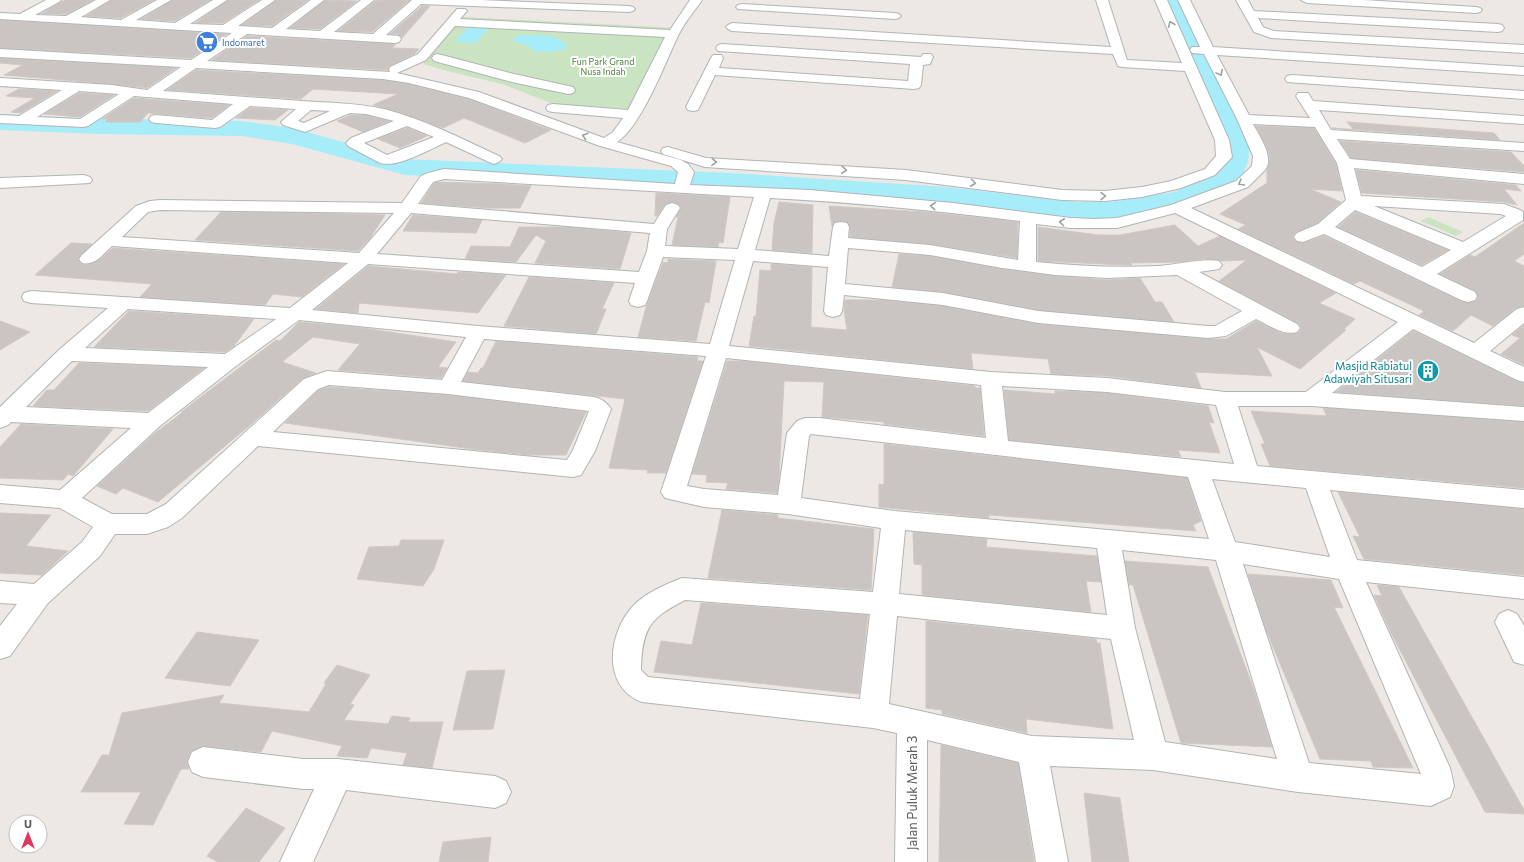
<svg xmlns="http://www.w3.org/2000/svg" width="1524" height="862" font-family="Commissioner,sans-serif">
  <style>
    .green { fill: #cae3c0 }
    .water { fill: #a6edf9 }
    .lines { fill: none; stroke-linecap: round; stroke-linejoin: round }
    .river { fill: #a6edf9; fill-rule: evenodd }
    .building { fill: #cac5c2; stroke: #d1c8c1 }
    .minor-casing { stroke: #b0b5b7; stroke-width: 2 }
    .minor { fill: #fff; fill-rule: evenodd }
    .oneway { stroke: #9da0a1 }
    .labels { text-anchor: middle; dominant-baseline: central; stroke-width: 4; stroke-linejoin: round; paint-order: stroke }
    .far-shop-label { font-size: 9px; fill: #366cbe; stroke: #fff; text-anchor: start }
    .far-park-label { font-size: 9px; fill: #4b823a; stroke: #fff }
    .culture-label { font-size: 11px; fill: #0d838f; stroke: #fff; text-anchor: end }
    .near-street-label { font-size: 13px; fill: #5b6063; stroke: #fff }
  </style>
  <rect width="100%" height="100%" fill="#ede8e3"/>
  <!-- green -->
  <path class="green" d="M461 17 681 28 635 109 556 105 502 84 447 71 424 64 422 57Z
    M1428 217 1463 232 1456 236 1421 221Z"/>
  <!-- water -->
  <path class="water" d="M471 25 491 26 475 43 454 42Z
    M523 35C536 35 565 33 567 49L551 52 534 51C526 42 518 46 512 38Z"/>
  <g class="lines">
    <!-- river -->
    <path class="river" d="M1159 0H1179L1250 143 1248 162 1238 185 1191 206 1181 209 1110 220H1078L947 205 732 189 405 175 292 144 241 136 100 134 0 130V114L100 119 241 121 292 128 405 159 732 173 947 187 1078 202H1110L1174 192 1216 174 1222 162 1224 143Z"/>
  </g>
  <!-- building -->
  <path class="building" d="M65 0H93L66 14H41Z
    M111 0H154L121 18 86 16Z
    M172 0H210L175 21 141 19Z
    M228 0H259L223 23H195Z
    M276 0H308L272 26 242 25Z
    M325 0 357 1 320 29 290 28Z
    M379 0H410L372 32 338 31 375 1Z
    M422 6H430L402 38 399 34H390Z
    M0 20 227 34 191 58 0 48Z
    M247 36 396 44 392 48 419 49 414 54 389 66 388 70 212 60Z
    M0 58 176 68 147 88 112 84 4 75 23 65 0 63Z
    M196 70 383 80 409 84 469 99 551 130 525 143 464 118 443 128 399 112 373 105 398 94 313 89 301 99 167 90Z
    M19 89 57 91 21 113 11 112 35 98 6 96Z
    M79 93 114 95 80 117 44 114Z
    M134 98 229 105 212 118 148 113 140 122H105L108 119H102Z
    M250 108 288 110 275 120 236 118Z
    M351 115H366L389 121 363 132 337 121Z
    M1347 122 1494 133 1500 140 1332 128 1354 130Z
    M1256 126 1314 128 1336 164 1342 191 1310 189 1341 202 1317 223 1296 232 1292 237 1296 242 1304 243 1324 236 1460 301 1468 303 1476 301 1478 297 1476 291 1440 274 1470 255 1475 257 1524 223V254L1514 261 1524 266V306L1516 308 1493 326 1471 315 1453 331 1419 315 1424 311 1360 281 1354 284 1238 229 1246 225 1220 214 1267 183V169L1270 159 1269 153Z
    M407 128 427 136 400 148 378 139Z
    M1340 141 1511 152 1524 166V172L1351 158Z
    M1356 170 1516 185 1521 191 1504 189 1517 205 1504 202 1362 193Z
    M437 182 502 184 531 186 520 208H488L421 203 434 183Z
    M656 193 730 197 723 243 719 242 718 247 672 245 678 217H676L681 207 678 204 672 202 666 204 657 216H655Z
    M779 202 813 205 812 253 772 250 774 223Z
    M829 206 925 212 1018 222 1017 258 930 244 850 237V227L847 222H835L832 226Z
    M221 212 308 213 385 215 370 238 358 251 195 240Z
    M1355 212 1448 250 1422 265 1338 227Z
    M413 215 482 220 476 233 403 231Z
    M1175 225 1198 246 1220 236 1336 293 1319 303 1355 319 1344 329 1346 330 1300 369 1257 347 1272 376 1195 372 1201 388 1107 376 1051 374 1048 359 971 353 973 369 749 346 754 316H756L760 270 771 271V264L812 267 811 327 847 330 844 310 845 300H880L943 306 1038 324 1208 339H1226L1256 321 1281 333 1292 334 1298 333 1302 328 1298 323 1219 281 1247 260 1221 261 1205 259 1181 262 1130 263 1132 265H1127L1038 261V227L1098 235H1120Z
    M519 227H566L631 233 620 269 535 263 546 241 536 235 516 262 465 259 471 246 510 247Z
    M71 243 92 244 78 259 81 264 86 265 99 260 113 248 344 264 302 297 273 294 265 305 140 297 152 284 35 275Z
    M899 254 930 256 1002 269 1055 276 1108 280 1140 278 1155 302H1162L1174 322 1038 310 943 292 892 287Z
    M668 259 716 261 709 303 705 302 696 341 638 337 647 304 663 262 668 263Z
    M368 266 457 274 458 272 506 275 478 313 359 303 358 313 316 309Z
    M529 277 614 283 602 309H606L596 334 504 326Z
    M129 311 254 319 234 346 225 352 94 347Z
    M0 321 30 332 0 350Z
    M299 322 356 327 456 342 438 367 447 368 441 378 338 370 360 344 313 337 282 362 316 373 303 378 249 426 158 502 123 488 116 494 97 486 154 434 183 412H181L276 340 280 341Z
    M1524 325V365L1501 354 1520 338 1512 335Z
    M1413 331 1516 381 1524 383V406L1336 392Z
    M496 341 698 357 697 361H703L666 473H647L648 470 609 468 625 399 463 381 468 372 478 373 481 368H483Z
    M727 361H744L975 386V388H980L984 436 884 424V422L822 417 824 382 784 381 779 477 777 493 726 489 728 483 706 482 707 475 692 474Z
    M79 363 204 368 148 411 33 406 47 390H54Z
    M329 387 448 395 586 412 566 455H529L472 449 285 423 319 390Z
    M1004 390 1055 394V391L1107 393 1208 406 1214 423 1209 422 1220 453 1178 450 1181 457 1009 440Z
    M1323 408 1524 422V488L1270 466 1261 444H1265L1251 411 1327 416Z
    M21 424 113 429 73 476 68 474 63 480 0 478V447Z
    M884 444 1187 478 1201 521 1193 525 1196 531 989 515V518L879 507V484L884 485Z
    M1338 492 1524 509V575L1364 559 1353 536 1360 537Z
    M722 510 778 515V518L874 529 871 590 708 578Z
    M0 513 51 515 26 546 68 551 42 575 0 573Z
    M913 532 987 539 986 547 1097 556 1101 582 1086 581 1091 612 922 595V565L914 564Z
    M401 540H444L434 569 423 586 357 579 369 547 399 546Z
    M1125 561 1208 567 1254 690 1272 747 1181 743 1133 585H1129Z
    M1248 574 1331 580 1343 608 1334 607 1413 768 1373 767 1371 761 1320 759 1266 630Z
    M1377 585 1399 587 1524 810V814L1485 812 1391 633 1374 595 1382 596Z
    M701 603 868 615 859 694 654 672 661 641 692 645Z
    M926 621 1096 639 1097 643H1100L1113 729 1026 719 1027 733 942 714V710L926 708Z
    M197 632 259 640 230 686 165 678Z
    M337 665 370 675 350 704 354 705 344 720 388 724 392 716 410 718 408 722H443L432 768 403 765 407 753 371 748 367 758 337 756 342 746 272 731 261 752 203 746 191 751 187 761 189 769H181L153 825 124 824 141 792H81L102 755H109L122 713 224 695 219 703 309 712 326 684 324 683Z
    M505 670 493 729 453 730 467 671Z
    M941 745 1018 763 1034 862H939Z
    M1084 793 1120 798 1129 862H1092Z
    M246 808 285 828 259 862H218L207 856Z
    M491 837 488 862H439L443 842Z"/>
  <g class="lines">
    <!-- minor casing -->
    <g class="minor-casing">
      <path id="minor" d="M46 0H61L59 2 35 15 66 16 96 0H110L81 17 121 20 157 0H171L136 20 175 23 213 0H227L190 24 223 25 262 0H275L238 26 272 28 311 0H324L286 29 320 31 361 0H374L334 32 373 34 412 0H480L629 6 633 7 635 9 633 11 629 12 421 4 386 35 399 36 401 39 399 42 395 43 247 34 207 61 390 72 389 70 390 67 418 54 457 9H465L467 11 460 19 670 30 690 0H702C694 12 684 23 678 36 665 63 641 127 617 142L681 160 688 164 694 172 690 185 810 190 953 203 1071 218 1094 219 1117 218 1171 205 1236 181 1252 166 1253 156 1237 119 1204 54 1192 53 1190 50 1192 47H1200L1178 0H1190L1213 47 1524 67V75L1217 55 1249 115 1310 118 1296 96 1298 93H1308L1313 101 1524 116V124L1319 110 1331 130 1524 143V151L1337 139 1350 159 1524 174V184L1354 168 1361 196 1504 204 1520 210 1523 212V220L1437 274 1475 292 1477 296 1475 300 1468 302 1461 300 1324 234 1303 242 1297 241 1294 237 1297 233 1318 224 1346 200 1337 163 1315 127 1253 124C1259 136 1275 157 1265 170L1248 187 1191 208 1474 343 1517 309 1524 307V323L1490 351 1524 367V382L1517 380 1413 329 1332 393 1524 407V421L1311 406H1238L1257 466 1524 490V508L1330 490 1357 560 1524 577V599L1366 582 1450 768 1454 786 1450 797 1431 806 1298 792 1153 770 1050 766 1068 862H1036L1019 762 927 740V862H895L897 733 873 728 642 702C601 687 608 632 634 605 646 593 666 584 682 578L873 592 881 528 788 514 704 507 665 498 661 492 706 356 484 339 461 382 594 397C602 399 606 402 611 409L595 451 581 475 573 477 258 446 182 518 168 527 147 534H115L100 556 48 603 10 656 0 659V626L17 604 0 603V581L34 584 82 542 93 527 60 508 0 503V485L60 490 131 428 11 422 8 425 0 428V407L60 349 108 308 31 303 24 301 22 297 24 293 31 291 290 308 348 263 112 246C102 255 95 266 82 263L79 259 82 255 136 206 150 201 160 200 402 203 421 176 428 173 444 169 675 184 678 172 671 166 600 146 469 98 409 83 383 79 196 68 163 91C209 94 256 98 302 101 329 103 357 103 384 109 424 119 462 139 499 156L502 159 499 162 494 164 489 162 446 142C428 150 398 168 380 163L348 146 346 143 351 138 394 121 366 114 350 113 305 132 283 125 281 122 296 109 250 106 220 127 215 128 156 123 151 122 149 119 151 116 156 115 212 120 233 104 134 96 88 126 83 127 0 123V115L19 116 62 90 0 86V78L112 85 147 90 181 67 0 57V49L191 60 232 33 0 19V13L20 14ZM455 26 665 37 628 110 553 104 548 105 546 108 548 111 553 112 623 118 613 132 604 138 479 92 397 73 426 60ZM79 91 119 94 80 119 37 117ZM311 110 330 111 304 123 298 121ZM407 126 434 137 387 155 364 143ZM444 179 754 197 738 249 665 246 667 229 680 208 678 205 672 203 666 205 654 224 418 204 433 182ZM770 198C853 202 937 211 1020 221L1018 260 930 245 848 238 849 227 847 223 841 222 835 223 833 227 829 256 755 250ZM1374 206 1501 214 1506 216 1463 242ZM160 210 394 213 359 253 122 237 148 212ZM1355 210 1451 250 1422 267 1335 227ZM411 213 650 233 647 251 639 272 377 254ZM1175 213 1398 322 1306 392H1225L1107 378 991 372 729 346 753 261 828 267 824 311 826 315 833 317 840 315 842 311 844 295 943 305 1038 323 1208 338 1226 336 1256 319C1269 325 1283 336 1297 332L1300 328 1297 324 1199 272 1219 269 1222 265 1219 261C1204 258 1175 265 1158 266 1117 268 1077 266 1036 262V224L1071 228H1117ZM848 248 930 255 1002 268 1055 275 1108 278 1177 275 1242 311 1215 326H1208L1038 311 943 293 845 284ZM663 257 735 260 710 344 478 326 312 310 368 264 635 283 629 301 631 305 638 307 645 305 647 301ZM128 309 276 319 225 354 85 348ZM299 320 466 337 442 380 327 371 304 379 166 504 147 514H112L82 498 160 426 236 366ZM726 358 981 385 986 438 819 418H805L797 421 787 433 778 495 704 489 687 486ZM72 361 208 367 148 413 26 407ZM329 385 448 394 589 411 573 450 567 460 273 432 318 389ZM1002 386 1107 392 1216 405 1234 464 1008 441ZM811 434 1188 477 1209 539 894 511 801 498 809 436ZM1212 479 1306 488 1330 557 1235 542ZM905 530 1097 548 1107 615 899 594ZM1122 550 1216 560 1277 759 1165 742 1135 628ZM1243 564 1339 579 1421 774 1309 763ZM685 600 870 614 860 699 648 677 641 670V666C643 626 651 618 685 600ZM897 616 1111 639 1134 740 1032 736 889 704Z
        M1096 0H1108L1127 60 1182 63 1155 0H1167L1229 140 1232 157 1215 175 1181 188 1142 197 1105 201 1062 200 906 180 705 167 663 154 661 151 663 148 668 147 706 158 906 170 1062 190 1105 191 1142 187 1171 181 1205 169 1216 156 1215 140 1185 71 1122 67 1118 66 1113 54 732 31 728 29 726 27 728 25 732 23 1111 47Z
        M1236 0H1248L1254 11 1498 24 1502 25 1504 28 1502 31 1498 32 1258 18 1263 27 1273 31 1524 45V53L1271 38 1254 32Z
        M1301 0H1364L1476 7 1480 8 1482 10 1480 12 1476 13 1307 3Z
        M742 4 895 13 899 14 901 16 899 18 895 19 738 9 736 7 738 5Z
        M722 44 921 57 923 54H931L933 57 930 64 923 65 921 85 919 88 914 89 715 75 698 110 693 111 688 110 686 107 711 58 713 55H721L723 58 719 68 908 81 910 64 718 51 716 48 718 45Z
        M438 54 514 74 573 87 575 90 573 93 568 94 512 82 434 61 432 58 434 55Z
        M1292 75 1524 91V99L1287 82 1285 79 1287 76Z
        M84 175 90 177 92 180 90 183 0 188V178Z
        M1508 610 1517 614 1524 626V665L1514 662 1495 622 1499 614Z
        M203 747 303 759H338L495 776 506 781 511 792 506 803 495 808 346 790 313 862H280L314 789H303L203 777 192 772 188 762 192 752Z"/>
    </g>
    <!-- minor -->
    <use href="#minor" class="minor"/>
  </g>
  <!-- one-way arrows -->
  <defs><path id="oneway-chevron" d="M-2-3.5L2.5 0L-2 3.5" fill="none" stroke-width="1.6" stroke-linecap="round" stroke-linejoin="round"/></defs>
  <g class="oneway">
    <use href="#oneway-chevron" transform="translate(1171 24) rotate(-112)"/>
    <use href="#oneway-chevron" transform="translate(1220 73) rotate(62)"/>
    <use href="#oneway-chevron" transform="translate(585 136) rotate(-161)"/>
    <use href="#oneway-chevron" transform="translate(714 162) rotate(3)"/>
    <use href="#oneway-chevron" transform="translate(844 170) rotate(5)"/>
    <use href="#oneway-chevron" transform="translate(973 183) rotate(7)"/>
    <use href="#oneway-chevron" transform="translate(1241 183) rotate(150)"/>
    <use href="#oneway-chevron" transform="translate(1103 196) rotate(-1)"/>
    <use href="#oneway-chevron" transform="translate(933 206) rotate(-175)"/>
    <use href="#oneway-chevron" transform="translate(1062 222) rotate(-173)"/>
  </g>
  <!-- icons -->
  <defs>
    <g id="supermarket-disc" transform="scale(1.15)"><circle r="9.5" fill="#3f7fe0" stroke="#fff"/><path d="M-6-5.5h2.5l.6 2H6L4.5 2H-2.5L-4.4-4H-6ZM-1.5 3.2a1.3 1.3 0 1 0 .1 0ZM3 3.2a1.3 1.3 0 1 0 .1 0Z" fill="#fff"/></g>
    <g id="building-disc" transform="scale(1.15)"><circle r="9.5" fill="#0f9aa8" stroke="#fff"/><path d="M-4-6H4V6H1V3H-1V6H-4ZM-2.5-4.3h1.7v1.8h-1.7ZM.8-4.3h1.7v1.8H.8ZM-2.5-1h1.7V.8h-1.7ZM.8-1h1.7V.8H.8Z" fill="#fff"/></g>
  </defs>
  <g fill-rule="evenodd">
    <use href="#supermarket-disc" x="207" y="42"/>
    <use href="#building-disc" x="1428" y="371"/>
  </g>
  <g class="labels">
    <!-- far-shop labels -->
    <g class="far-shop-label">
      <text x="222" y="42">Indomaret</text>
    </g>
    <!-- far-park labels -->
    <g class="far-park-label">
      <text x="603" y="61">Fun Park Grand<tspan x="603" dy="10">Nusa Indah</tspan></text>
    </g>
    <!-- culture labels -->
    <g class="culture-label">
      <text x="1412" y="365">Masjid Rabiatul<tspan x="1412" dy="13">Adawiyah Situsari</tspan></text>
    </g>
    <!-- near-street labels -->
    <g class="near-street-label">
      <text transform="translate(912 793) rotate(-90)">Jalan Puluk Merah 3</text>
    </g>
  </g>
  <!-- north arrow -->
  <g transform="translate(28 834)"><circle r="19" fill="#ffffff" stroke="#bdbfc1"/>
  <path d="M0-3L7 15L0 10L-7 15Z" fill="#de385a"/>
  <text y="-6" font-size="11" font-weight="bold" text-anchor="middle" fill="#5b6063">U</text>
  </g>
</svg>
